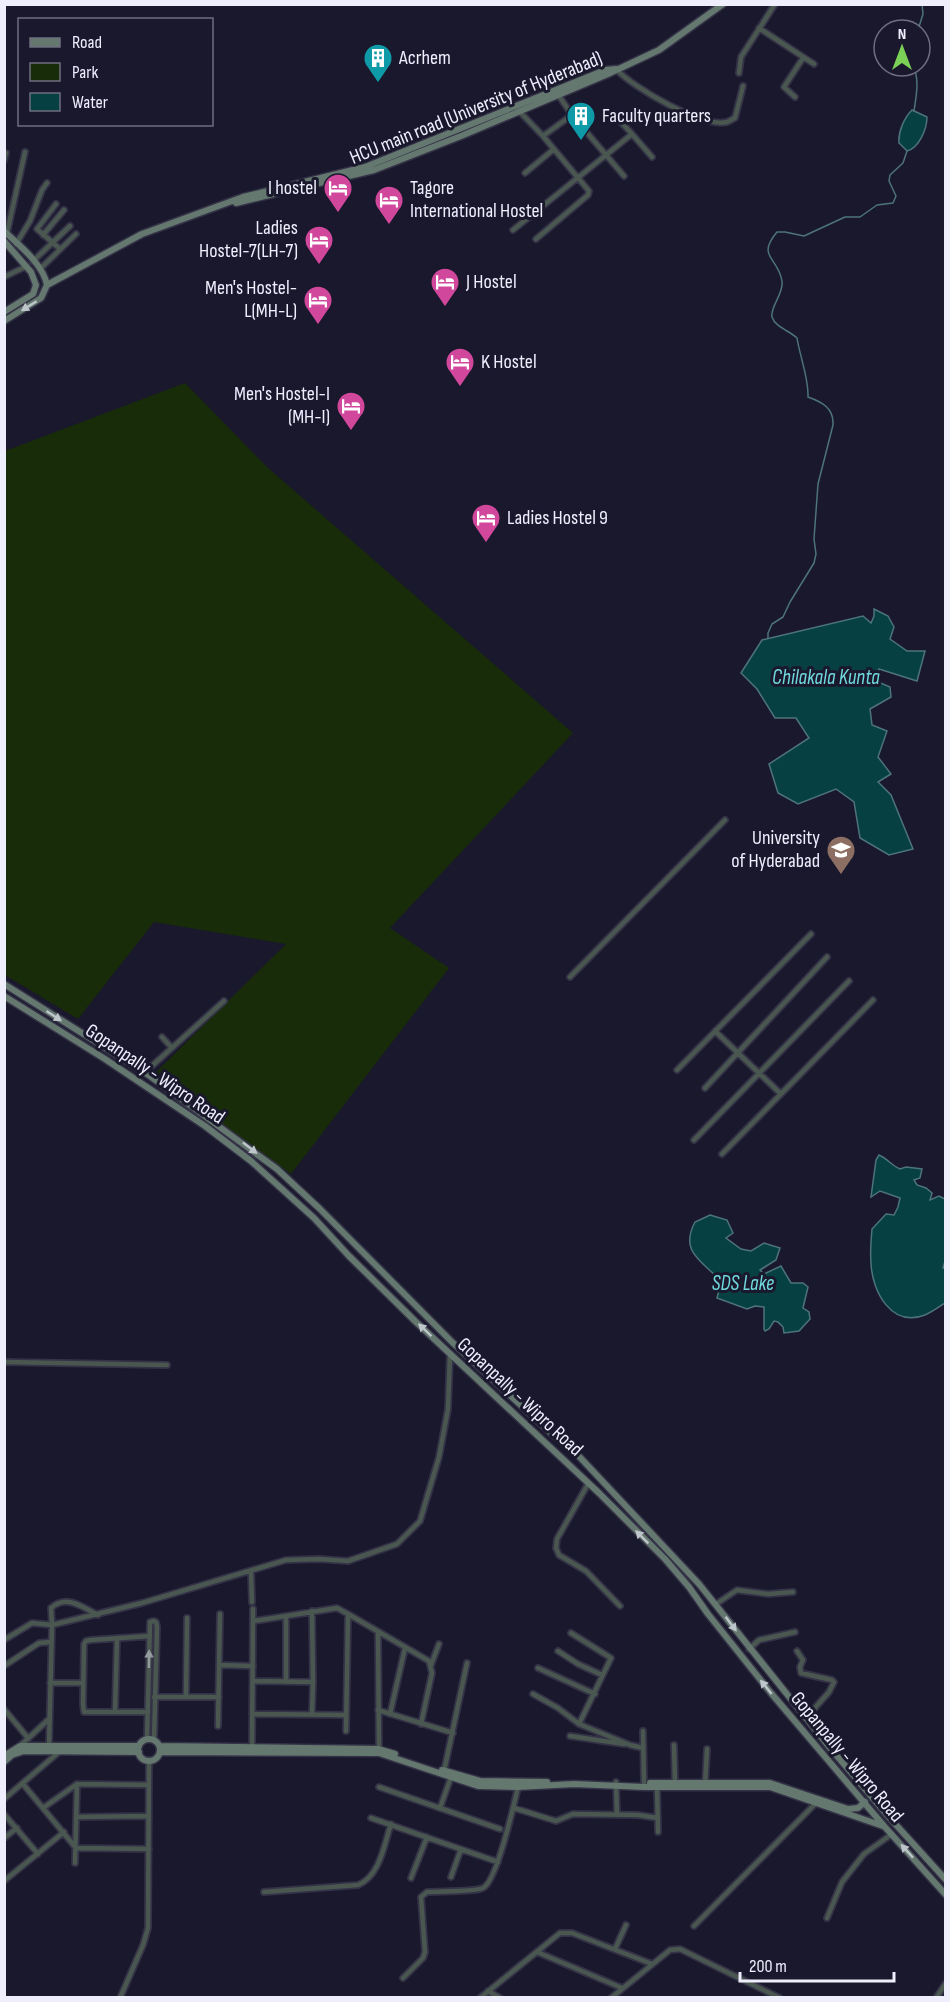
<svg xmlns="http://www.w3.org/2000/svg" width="950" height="2002" font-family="'Sofia Sans Condensed',sans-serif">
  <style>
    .green { fill: #182c09 }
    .water { fill: #074042; stroke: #4d747a; stroke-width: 1.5 }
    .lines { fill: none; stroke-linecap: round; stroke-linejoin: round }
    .stream { stroke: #4d747a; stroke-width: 1.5 }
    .street-casing { stroke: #343246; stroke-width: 8 }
    .secondary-casing { stroke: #343246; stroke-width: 9 }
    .street { stroke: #4a5751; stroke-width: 4.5 }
    .secondary { stroke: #64786f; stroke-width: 6 }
    .oneway { fill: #bec5cb }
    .oneway2 { fill: #949b9e }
    .labels { text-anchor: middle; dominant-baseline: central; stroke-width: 6; stroke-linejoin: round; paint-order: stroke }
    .poi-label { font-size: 20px; fill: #efeefd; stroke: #1a182d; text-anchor: start }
    .street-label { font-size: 20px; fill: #efeefd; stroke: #1a182d }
    .water-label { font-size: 21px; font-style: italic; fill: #70d9dd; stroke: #1a182d }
  </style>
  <rect width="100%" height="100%" fill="#1a182d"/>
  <!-- green -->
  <path class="green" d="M185 383 268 468 573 733 390 928 449 968 291 1174 152 1076 286 944 154 922 78 1019 5 975V451Z"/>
  <!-- water -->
  <path class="water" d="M912 110 927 117C927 129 919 148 907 151L899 143C898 132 904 118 912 110Z
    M874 609 888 616 894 627 890 639 907 651H925L917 681 879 669 876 681 890 687 891 697 870 709 872 725 887 731 878 757 891 774 878 782 891 795 913 849 889 855 860 838 854 802 836 789 798 804 778 793 769 764 809 738 796 718H775L757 689 741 673 762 640 863 616 871 623 874 616Z
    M879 1155C888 1159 892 1166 900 1169L906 1167 922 1169 920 1178 914 1180 917 1185 926 1188 932 1193 930 1200 939 1196 945 1199 946 1258 943 1268H945V1303C939 1307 932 1312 925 1315 891 1328 872 1291 871 1263 870 1252 871 1240 872 1229L886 1214 894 1215 898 1207 900 1198 880 1191 871 1197 876 1160Z
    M710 1215 727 1220 733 1233 726 1238 741 1249 751 1251 764 1243 780 1248 776 1260 760 1270 764 1274 781 1266 791 1283H803L808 1287 803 1308 809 1312 810 1319 799 1331 784 1333 783 1327 778 1322 774 1321 769 1329 765 1331 764 1329V1307L755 1306 747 1309 717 1298 719 1290 717 1288 721 1281C702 1261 679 1252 695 1222Z"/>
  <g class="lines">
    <!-- stream -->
    <path class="stream" d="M918 30 923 14 922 4
      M913 66C920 79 916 97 914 111
      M768 638V633L772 624 783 617 790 602 814 563 816 554 814 539 818 484 833 425C834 408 822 402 808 397 809 379 800 357 797 338 790 331 775 327 772 317 770 306 784 294 782 281 778 257 756 257 777 232H785L804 236 845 217H860L877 205 893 203 896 196 889 181 890 175 903 163 907 151"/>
    <!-- street casing -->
    <g class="street-casing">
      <path id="street" d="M759 28 814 64
        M616 69C632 87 702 128 727 122 730 121 732 119 735 118L743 86
        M739 73 741 57 775 4
        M795 97 784 87 803 58
        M519 111 543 136 589 191 588 195 536 239
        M620 121 632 134 606 155 624 176
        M632 134 652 157
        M543 136 572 115
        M4 160 6 153
        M525 173 554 149
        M56 204 37 229 60 249
        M513 230 606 155 572 115 557 93
        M7 233 25 152
        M43 235 64 210
        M16 244 30 221 42 190 47 183
        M33 261 70 226
        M40 269 76 234
        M4 277 27 266
        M570 977 725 820
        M715 1031 781 1094
        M162 1037 172 1048
        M677 1070 811 934
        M144 1073 224 1001
        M705 1088 827 957
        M694 1140 849 981
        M722 1154 873 1000
        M4 1362 167 1365
        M588 1484 557 1539 556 1548 559 1555 586 1571 620 1606
        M251 1572 252 1602
        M716 1604 737 1590 768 1594 793 1592
        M312 1611 313 1682
        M348 1614 429 1661 432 1673 421 1724
        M286 1616V1682
        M254 1621 337 1608 348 1614 346 1731
        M378 1633 379 1750
        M571 1633 611 1658 579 1724
        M4 1640 32 1623 52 1625 51 1608C67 1594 82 1607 98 1615
        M749 1649 759 1640 795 1632
        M558 1651 578 1664 602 1675
        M797 1651 803 1660 800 1667 801 1673 832 1680 834 1682 829 1692 806 1718
        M219 1665 253 1666
        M431 1665 439 1644
        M4 1666 39 1643 51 1642
        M538 1668 595 1694
        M253 1681 313 1682 312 1714
        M50 1683H83
        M533 1694 558 1708 579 1724 630 1745 643 1748
        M154 1697H219
        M186 1697 187 1618
        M4 1709 28 1738
        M378 1710 453 1733
        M115 1712 117 1638
        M148 1712H84L83 1704 84 1644 86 1641 91 1640 150 1636
        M252 1714 346 1715
        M390 1714 405 1648
        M218 1726 220 1614
        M643 1731 644 1783
        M570 1736 624 1744
        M147 1739 150 1622 154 1621 156 1622 157 1627 154 1740
        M674 1745 675 1783
        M20 1746 49 1719
        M49 1746 52 1625 142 1603 286 1560 319 1559 348 1561 397 1544 420 1521 439 1457 448 1409 450 1354
        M252 1750 253 1609
        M444 1771 467 1663
        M616 1782 617 1815
        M23 1784 76 1848 149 1849
        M657 1784 658 1832
        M705 1786 707 1749
        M379 1787 500 1829
        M4 1799 59 1752
        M43 1808 77 1784 149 1785
        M440 1808 451 1777
        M514 1808 556 1821 573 1814 638 1815 658 1818
        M4 1814 38 1854
        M77 1817 149 1816
        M371 1818 498 1862
        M4 1838 17 1828
        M75 1863 77 1784
        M451 1877 461 1849
        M411 1878 427 1837
        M4 1881 64 1832
        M264 1892 358 1885C380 1876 384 1845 391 1824
        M827 1918 842 1882 864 1854 892 1834
        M694 1926 817 1802
        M615 1949 626 1925
        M537 1952 622 1988
        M403 1978 423 1958 425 1952 421 1897 427 1892C440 1891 473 1892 483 1888 497 1881 514 1804 518 1787
        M488 1991 500 1998
        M120 1998 143 1945 148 1928 149 1760
        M480 1998 560 1933H572L652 1964
        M611 1998 670 1950 680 1949 780 1998
        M936 1998 946 1983"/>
    </g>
    <!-- secondary casing -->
    <g class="secondary-casing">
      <path id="secondary" d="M236 203 374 170 461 136 608 74 659 50 723 4
        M4 231C19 245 43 264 47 285
        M4 241 31 272 36 285 33 294 4 312
        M47 285 142 234 243 197 365 167 605 70 616 69
        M4 321 41 298 47 285
        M4 984 150 1076 277 1169 320 1209 452 1342 551 1433 575 1452 699 1584 826 1743 888 1816 946 1880
        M4 996 105 1059 205 1126 251 1161 314 1218 349 1256 415 1321 599 1493 665 1559 689 1587 708 1614 771 1693 884 1826 946 1895
        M138 1750a11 11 0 1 1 22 0a11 11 0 1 1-22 0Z
        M160 1746 378 1749 395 1754
        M160 1752 379 1753 478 1786 518 1787 574 1784 644 1787H770L883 1826
        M4 1756 20 1746H139
        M4 1762 12 1755 24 1751 139 1752
        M442 1770 480 1781 547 1782
        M650 1783H770L848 1809 858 1808 865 1802"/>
    </g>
    <!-- street -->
    <use href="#street" class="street"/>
    <!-- secondary -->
    <use href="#secondary" class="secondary"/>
  </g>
  <!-- one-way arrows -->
  <defs><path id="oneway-solid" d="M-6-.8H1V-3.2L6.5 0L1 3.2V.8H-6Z" transform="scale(1.5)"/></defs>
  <g class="oneway">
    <use href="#oneway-solid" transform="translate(29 306) rotate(148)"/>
    <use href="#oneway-solid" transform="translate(54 1016) rotate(33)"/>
    <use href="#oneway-solid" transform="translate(250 1148) rotate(38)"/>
    <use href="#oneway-solid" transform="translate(425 1330) rotate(-136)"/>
    <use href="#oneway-solid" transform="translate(642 1537) rotate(-135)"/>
    <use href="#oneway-solid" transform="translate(731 1624) rotate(53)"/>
    <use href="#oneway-solid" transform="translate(766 1687) rotate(-129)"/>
    <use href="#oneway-solid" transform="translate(907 1851) rotate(-132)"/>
  </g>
  <use class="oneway2" href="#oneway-solid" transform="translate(149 1659) rotate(-89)"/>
  <!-- icons -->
  <defs>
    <g id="building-pin" transform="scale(1.5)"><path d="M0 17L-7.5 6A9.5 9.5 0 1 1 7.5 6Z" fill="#0f9aa8" stroke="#1a182d"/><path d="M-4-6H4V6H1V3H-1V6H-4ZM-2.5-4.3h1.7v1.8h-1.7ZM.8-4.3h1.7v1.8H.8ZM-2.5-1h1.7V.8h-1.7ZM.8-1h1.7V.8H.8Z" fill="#fff"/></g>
    <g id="hotel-pin" transform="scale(1.5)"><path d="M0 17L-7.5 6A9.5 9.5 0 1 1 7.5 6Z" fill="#d1479c" stroke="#1a182d"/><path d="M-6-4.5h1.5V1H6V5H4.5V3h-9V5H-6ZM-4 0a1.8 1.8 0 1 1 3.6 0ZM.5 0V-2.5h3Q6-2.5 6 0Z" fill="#fff"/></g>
    <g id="university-pin" transform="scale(1.5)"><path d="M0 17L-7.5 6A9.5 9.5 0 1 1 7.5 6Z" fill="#8d6e63" stroke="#1a182d"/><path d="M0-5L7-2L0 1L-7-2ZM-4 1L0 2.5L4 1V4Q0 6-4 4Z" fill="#fff"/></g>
  </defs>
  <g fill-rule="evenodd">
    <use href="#building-pin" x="378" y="58"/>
    <use href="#building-pin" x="581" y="116"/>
    <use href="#hotel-pin" x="338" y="188"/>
    <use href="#hotel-pin" x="389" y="200"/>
    <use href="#hotel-pin" x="319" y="240"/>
    <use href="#hotel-pin" x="445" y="282"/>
    <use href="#hotel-pin" x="318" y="300"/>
    <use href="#hotel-pin" x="460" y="362"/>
    <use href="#hotel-pin" x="351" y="406"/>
    <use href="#hotel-pin" x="486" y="518"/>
    <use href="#university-pin" x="841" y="850"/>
  </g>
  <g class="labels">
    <!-- poi labels -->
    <g class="poi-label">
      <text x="399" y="58">Acrhem</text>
      <text x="602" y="116">Faculty quarters</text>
      <text x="317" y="188" text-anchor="end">I hostel</text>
      <text x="410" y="188">Tagore<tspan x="410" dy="23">International Hostel</tspan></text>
      <text x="298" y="228" text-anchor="end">Ladies<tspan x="298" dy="23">Hostel-7(LH-7)</tspan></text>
      <text x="466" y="282">J Hostel</text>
      <text x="297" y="288" text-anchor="end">Men's Hostel-<tspan x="297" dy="23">L(MH-L)</tspan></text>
      <text x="481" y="362">K Hostel</text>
      <text x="330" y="394" text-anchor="end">Men's Hostel-I<tspan x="330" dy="23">(MH-I)</tspan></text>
      <text x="507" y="518">Ladies Hostel 9</text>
      <text x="820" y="838" text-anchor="end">University<tspan x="820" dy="23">of Hyderabad</tspan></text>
    </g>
    <!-- street labels -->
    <g class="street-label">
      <text transform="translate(476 108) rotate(-22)">HCU main road (University of Hyderabad)</text>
      <text transform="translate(155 1074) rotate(34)">Gopanpally - Wipro Road</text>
      <text transform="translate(520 1397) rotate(43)">Gopanpally - Wipro Road</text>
      <text transform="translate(847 1757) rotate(50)">Gopanpally - Wipro Road</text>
    </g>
    <!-- water labels -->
    <g class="water-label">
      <text x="826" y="677">Chilakala Kunta</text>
      <text x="743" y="1283">SDS Lake</text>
    </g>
  </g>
  <!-- border -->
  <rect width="950" height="2002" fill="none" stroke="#efeefd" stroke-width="12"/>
  <!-- legend -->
  <rect x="18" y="18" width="195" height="108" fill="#1a182d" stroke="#6f6e80" stroke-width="1.5"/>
  <rect x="30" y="38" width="30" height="9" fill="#64786f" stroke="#6f6e80" stroke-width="1.5"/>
  <text x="72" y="48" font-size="18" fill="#efeefd">Road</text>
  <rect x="30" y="63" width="30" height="18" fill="#182c09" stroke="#6f6e80" stroke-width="1.5"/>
  <text x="72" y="78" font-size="18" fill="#efeefd">Park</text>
  <rect x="30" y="93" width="30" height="18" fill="#074042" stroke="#6f6e80" stroke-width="1.5"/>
  <text x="72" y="108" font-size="18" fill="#efeefd">Water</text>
  <!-- north arrow -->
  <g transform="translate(902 48)"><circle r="28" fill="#1a182d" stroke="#6f6e80" stroke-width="1.5"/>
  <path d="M0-4.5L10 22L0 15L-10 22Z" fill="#7bd156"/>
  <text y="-9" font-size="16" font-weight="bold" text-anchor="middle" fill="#efeefd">N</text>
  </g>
  <!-- scale -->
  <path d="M740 1972v9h154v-9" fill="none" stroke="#efeefd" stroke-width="3"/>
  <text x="749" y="1972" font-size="18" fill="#efeefd" stroke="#1a182d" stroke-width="4.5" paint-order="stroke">200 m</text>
</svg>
